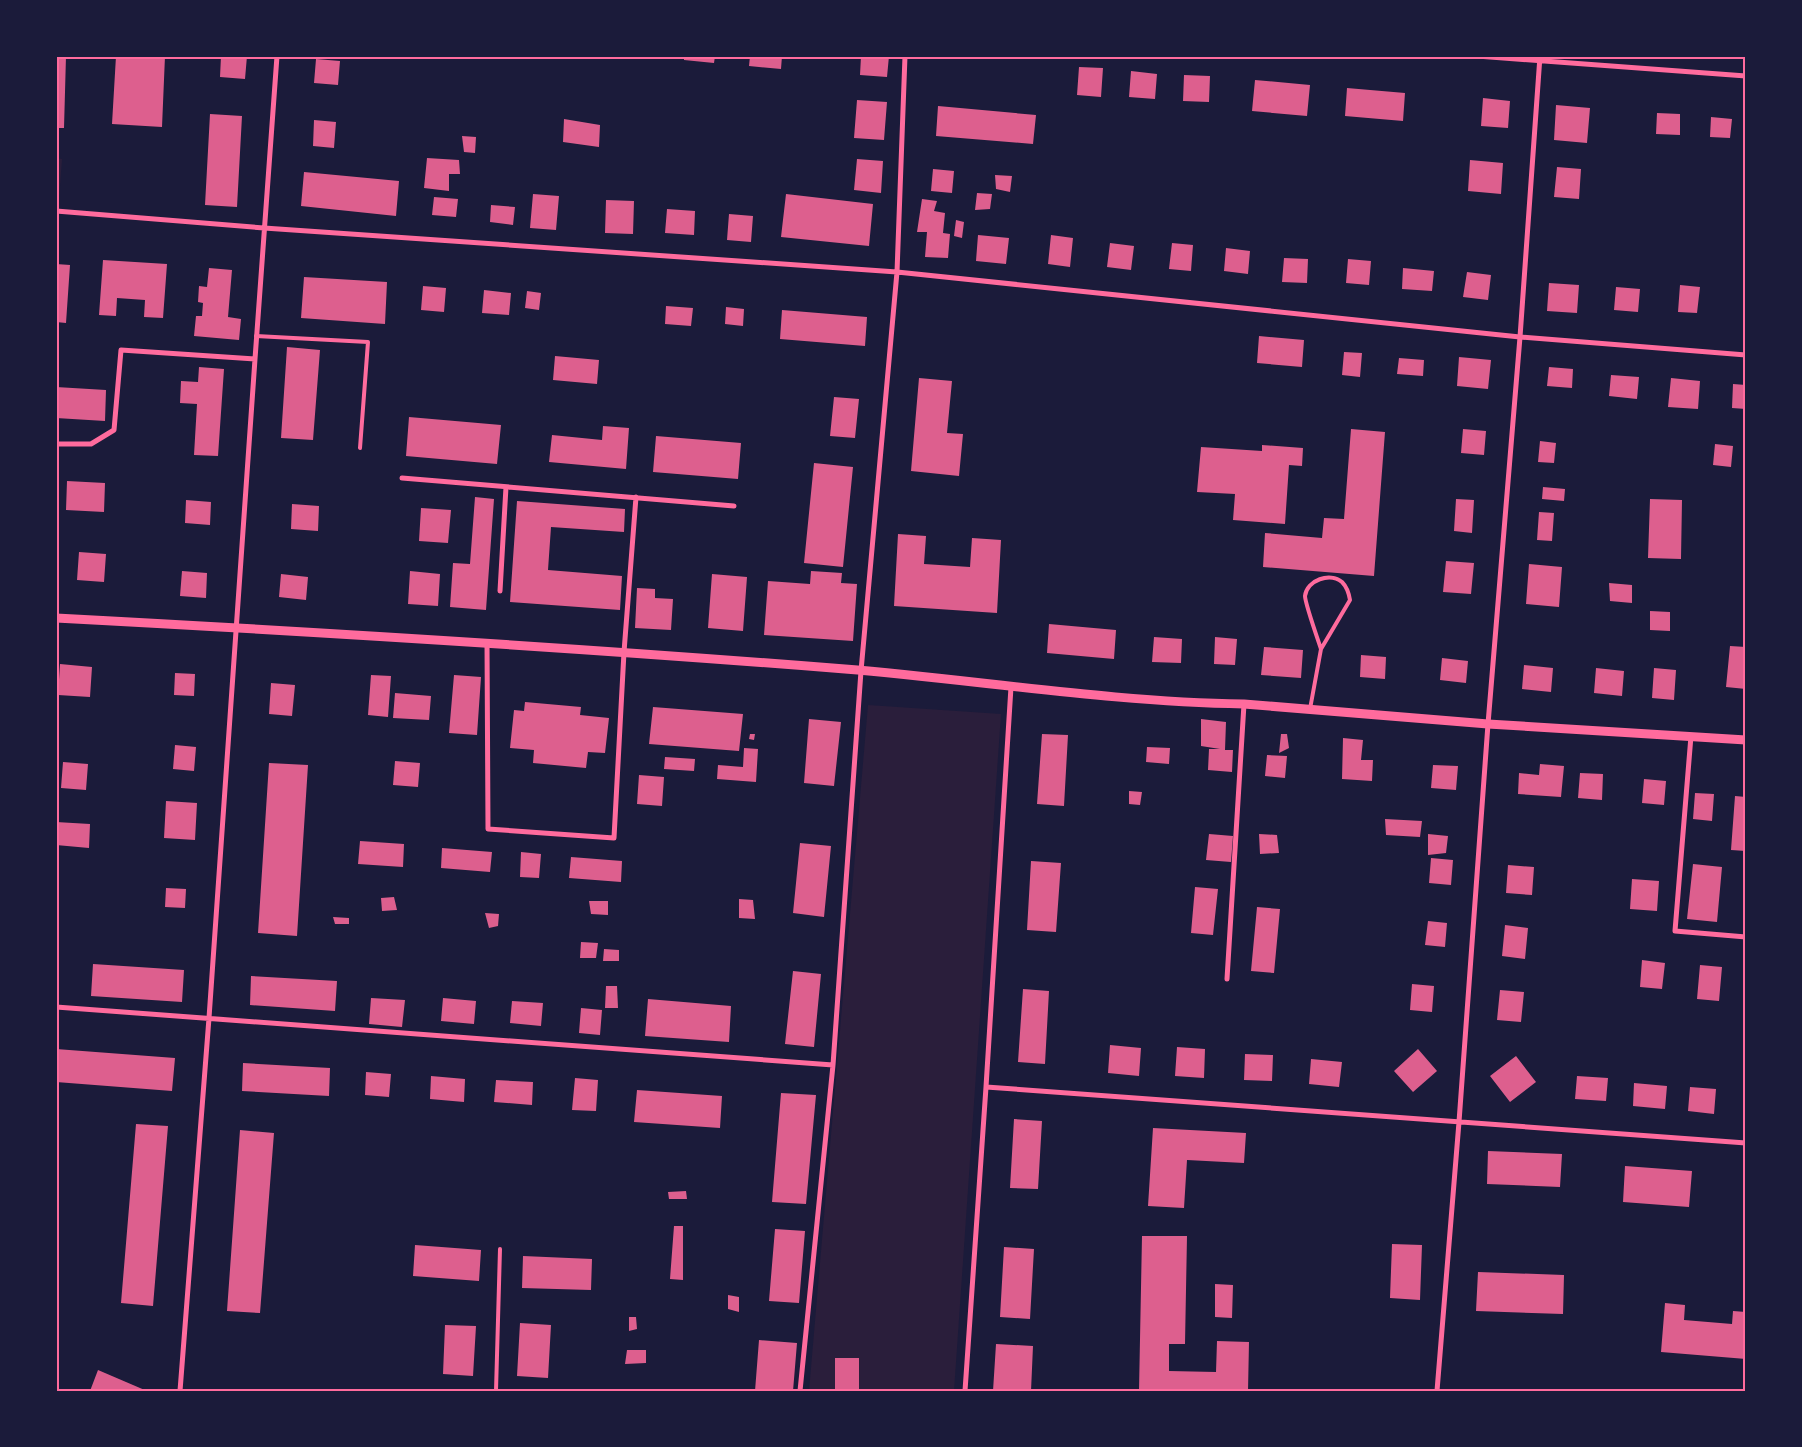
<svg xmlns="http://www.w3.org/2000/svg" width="1802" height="1447" font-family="'DM Sans',sans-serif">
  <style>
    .green { fill: #2a1e3b }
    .building { fill: #dd5f8e }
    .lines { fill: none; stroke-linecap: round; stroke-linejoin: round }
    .service { stroke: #ff6b9d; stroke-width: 4 }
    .minor { stroke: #ff6b9d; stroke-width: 5 }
    .tertiary { stroke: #ff6b9d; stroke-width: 9 }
    .neatline { fill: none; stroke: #ff6b9d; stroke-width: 2 }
  </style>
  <rect width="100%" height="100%" fill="#1b1b3a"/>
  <!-- green -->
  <path class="green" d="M56 158 62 159 59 199H56Z
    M868 705 1001 714 954 1391H809Z"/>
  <!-- building -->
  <path class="building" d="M56 56H66L64 128H56Z
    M116 56H165L162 127 112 124Z
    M221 56H247L245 79 220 77Z
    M684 56H715L714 63 684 60Z
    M750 56H782L781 69 749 66Z
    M861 56H889L887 77 860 75Z
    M316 59 340 61 338 85 314 83Z
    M1079 67 1103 68 1101 97 1077 95Z
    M1131 71 1157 74 1155 99 1129 97Z
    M1184 75 1210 76 1209 102 1183 101Z
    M1255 80 1310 85 1307 116 1252 111Z
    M1347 88 1405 93 1403 121 1345 116Z
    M1483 98 1510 101 1508 128 1481 126Z
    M857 100 887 102 884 140 854 138Z
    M1556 105 1590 108 1587 143 1554 140Z
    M938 106 1036 115 1033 144 936 136Z
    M1657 113 1680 114V135L1656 134Z
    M210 114 242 116 237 207 205 205Z
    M1711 117 1732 119 1730 138 1710 137Z
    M564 119 600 125 599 147 563 142Z
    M314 120 336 122 334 148 313 146Z
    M462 136 476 137 475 153 464 152Z
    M427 158 459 160 460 174H449V191L424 188Z
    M857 159 883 161 881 193 854 190Z
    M1470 160 1503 163 1501 194 1468 191Z
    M1557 167 1581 169 1579 199 1554 197Z
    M933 169 954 171 952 193 931 191Z
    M304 172 399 181 396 216 301 206Z
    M995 175 1012 176 1010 192 996 189Z
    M977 193 992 194 990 209 975 210Z
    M533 194 559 196 556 230 530 228Z
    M786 194 873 204 869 246 781 237Z
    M434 197 458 199 456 217 432 215Z
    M922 199 937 201 934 211 945 213 943 233 950 234 948 258 925 257 927 232H917Z
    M606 200 634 201 633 234 605 233Z
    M491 205 515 207 513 225 490 222Z
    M667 209 695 211 694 235 665 233Z
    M729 214 753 216 751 242 727 240Z
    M956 220 964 222 962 238 954 236Z
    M978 235 1009 238 1006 264 976 261Z
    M1051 235 1073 238 1070 267 1048 264Z
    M1110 243 1134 246 1131 270 1107 267Z
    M1172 243 1193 245 1191 271 1169 269Z
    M1226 248 1250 251 1248 274 1224 271Z
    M1284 258 1308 259 1307 283 1282 282Z
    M1348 259 1371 261 1369 285 1346 283Z
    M103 260 167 264 163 318 144 317 145 300 117 298 116 316 99 315Z
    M56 264 70 265 66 323 56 322Z
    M209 268 232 270 228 317 241 319 239 340 194 336 196 316H202L203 303 198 302 199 286 207 287Z
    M1403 268 1434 271 1432 291 1402 289Z
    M1467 272 1491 275 1488 300 1463 297Z
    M304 277 387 282 385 324 301 318Z
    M1549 283 1579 285 1577 313 1547 311Z
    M1680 285 1700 287 1697 313 1678 312Z
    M423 286 446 288 444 312 421 310Z
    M1616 287 1640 289 1638 312 1614 310Z
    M484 290 511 293 509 315 482 313Z
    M527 291 541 293 539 310 525 308Z
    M1744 301H1746V317H1743Z
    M666 306 693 308 691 326 665 324Z
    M726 307 744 309 743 326 725 324Z
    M782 310 867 317 865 346 780 339Z
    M1259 336 1304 340 1302 367 1257 363Z
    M287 347 320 350 313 440 281 438Z
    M1344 352 1362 353 1360 377 1342 375Z
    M555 356 599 360 597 384 553 380Z
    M1459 357 1491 360 1488 389 1457 386Z
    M1399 358 1424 360 1423 376 1397 374Z
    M199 367 224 369 218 456 194 455 197 404 180 403 181 381 198 382Z
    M1549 367 1573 369 1572 388 1547 386Z
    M1611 375 1639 377 1637 399 1609 396Z
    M919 378 952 381 947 433 963 434 959 476 911 471Z
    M1671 378 1700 381 1698 409 1668 407Z
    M1733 384 1746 385V409L1732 408Z
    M56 387 106 390 105 421 56 418Z
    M834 397 859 399 855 438 830 436Z
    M409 417 501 425 497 464 406 456Z
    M603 426 629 428 626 469 549 462 552 435 602 440Z
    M1351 429 1385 432 1374 576 1263 567 1265 533 1322 538 1324 518 1344 519Z
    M1463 429 1486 431 1484 455 1461 453Z
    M656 436 741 443 738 479 653 472Z
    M1540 441 1556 443 1554 463 1538 462Z
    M1715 444 1733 446 1731 467 1713 465Z
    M1262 445 1303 448 1302 466 1289 465 1285 524 1233 520 1235 494 1197 492 1201 447 1262 451Z
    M814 463 853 467 843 567 804 563Z
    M67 481 105 483 104 512 66 510Z
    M1543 487 1565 489 1564 501 1542 499Z
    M475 497 494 499 486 610 450 607 453 563 470 564Z
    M1456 499 1474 500 1472 533 1454 531Z
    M1650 499 1682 500 1681 559 1648 558Z
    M186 500 211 502 210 525 185 523Z
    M517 501 625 509 624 532 551 527 548 570 622 576 620 610 510 602Z
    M292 504 319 506 318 531 291 529Z
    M421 508 451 510 448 543 419 541Z
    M1539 512 1554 513 1552 541 1537 540Z
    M898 534 926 536 924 564 970 567 972 538 1001 540 997 613 894 606Z
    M79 552 106 554 104 582 77 580Z
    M1446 561 1474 563 1471 594 1443 592Z
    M1529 564 1562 567 1559 607 1526 604Z
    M182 571 207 573 206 598 180 596Z
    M410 571 440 574 438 606 408 604Z
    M811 571 842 573 841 583 857 584 853 641 764 635 768 581 810 584Z
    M281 574 308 577 306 600 279 597Z
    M712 574 747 577 743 631 708 628Z
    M1609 583 1632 585V603L1610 601Z
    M637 588 655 589V598L673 599 671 630 635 628Z
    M1650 611 1670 612V631L1650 630Z
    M1049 624 1116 630 1114 659 1047 653Z
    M1154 637 1182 639 1181 663 1152 662Z
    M1215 637 1237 639 1235 665 1214 664Z
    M1730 646 1746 647V689L1726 687Z
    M1264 647 1303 650 1301 678 1261 675Z
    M1361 655 1386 657 1385 679 1360 677Z
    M1442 658 1468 661 1466 683 1440 680Z
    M60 664 92 667 90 697 58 695Z
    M1524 665 1553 668 1551 692 1522 689Z
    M1596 668 1624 671 1622 696 1594 693Z
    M1654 668 1676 670 1674 700 1652 698Z
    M175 673 195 674 194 696 174 695Z
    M371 675 391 676 388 717 368 715Z
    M454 675 481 677 477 735 449 733Z
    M271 683 295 685 292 716 269 714Z
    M395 693 431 696 429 720 393 718Z
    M525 702 581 707 580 715 609 718 605 753 588 752 586 768 533 763 534 750 510 748 514 710 524 711Z
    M653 707 743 714 739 751 649 744Z
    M809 719 841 722 834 786 804 783Z
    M1201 719 1226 722 1225 750H1233L1232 772 1208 770 1209 749H1220L1201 746Z
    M750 734H755L754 740 749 739Z
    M1042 734 1068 735 1064 806 1037 804Z
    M1281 734H1287L1289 748 1279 753Z
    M1343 738 1363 740 1361 760H1373L1372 781 1342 779Z
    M175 745 196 747 194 771 173 769Z
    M1147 747 1170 748 1169 764 1146 762Z
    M744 748 758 749 756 782 717 779 718 765 743 767Z
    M1267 755 1287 756 1285 778 1265 776Z
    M665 757 695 759 694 771 664 769Z
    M395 761 420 763 418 787 393 785Z
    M63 762 88 764 86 790 61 788Z
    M269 763 308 765 297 936 258 933Z
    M1540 764 1564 766 1561 797 1518 794 1519 773 1539 775Z
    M1433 765 1458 766 1456 790 1431 788Z
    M1580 773 1603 774 1602 800 1578 798Z
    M639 775 664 777 662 806 637 804Z
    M1644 779 1666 781 1664 805 1642 803Z
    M1129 791 1142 792 1140 805 1129 804Z
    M1695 793 1714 794 1712 821 1693 819Z
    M1735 796 1746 797V851L1731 850Z
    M166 801 197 803 195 840 164 838Z
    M1385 819 1422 821 1420 837 1386 835Z
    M56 822 90 824 89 848 56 845Z
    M1209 834 1233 836 1231 862 1206 860Z
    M1259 834 1277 835 1279 853 1260 854Z
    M1428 834 1448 836 1446 853 1428 855Z
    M360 841 404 844 403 867 358 864Z
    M800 843 831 846 824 917 793 913Z
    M442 848 492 852 490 872 441 868Z
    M521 852 541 854 539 878 520 877Z
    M571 857 622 861 621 882 569 878Z
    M1431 858 1453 860 1451 885 1429 883Z
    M1031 861 1061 863 1056 932 1027 930Z
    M1693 864 1722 867 1717 922 1687 919Z
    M1508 865 1534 867 1532 895 1506 893Z
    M1632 879 1659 881 1657 911 1630 909Z
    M1195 887 1218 889 1213 935 1191 933Z
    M166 888 186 889 185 908 165 907Z
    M394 897 397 910 382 911 381 898Z
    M739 899 753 900 755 919 739 918Z
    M589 901H608V915L591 914Z
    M1257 907 1280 909 1274 973 1251 971Z
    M485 913 499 914 498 926 489 928Z
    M333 917 349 918V924H335Z
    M1428 921 1447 923 1445 947 1425 945Z
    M1505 925 1528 928 1525 959 1502 956Z
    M581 942 598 943 596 958H580Z
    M604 949 619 950V961H603Z
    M1642 960 1665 963 1662 989 1640 987Z
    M93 964 184 970 182 1002 91 996Z
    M1700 965 1722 967 1719 1001 1697 999Z
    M793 971 821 974 814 1047 785 1044Z
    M251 976 337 981 335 1011 250 1005Z
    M1412 984 1434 986 1432 1012 1410 1010Z
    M606 986H617L618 1008H605Z
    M1023 989 1049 991 1045 1064 1018 1062Z
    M1500 990 1524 992 1521 1022 1497 1020Z
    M371 998 405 1000 402 1027 369 1024Z
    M443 998 476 1001 474 1024 441 1021Z
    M648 999 731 1006 729 1042 645 1036Z
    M512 1001 543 1003 541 1026 510 1023Z
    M581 1008 602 1010 600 1035 579 1033Z
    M1110 1045 1141 1048 1139 1076 1108 1073Z
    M1177 1047 1205 1049 1204 1078 1175 1076Z
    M56 1049 175 1058 172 1091 56 1082Z
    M1418 1049 1437 1071 1413 1092 1394 1071Z
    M1245 1054 1273 1055 1272 1081 1244 1080Z
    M1516 1056 1536 1082 1510 1102 1490 1076Z
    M1311 1059 1342 1062 1339 1087 1309 1084Z
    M243 1063 330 1068 329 1096 242 1091Z
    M366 1072 391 1074 389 1097 365 1095Z
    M431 1076 465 1079 464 1102 430 1099Z
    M1577 1076 1608 1078 1606 1101 1575 1099Z
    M575 1078 598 1080 596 1111 572 1110Z
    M496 1080 533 1082 532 1105 494 1102Z
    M1634 1083 1667 1086 1665 1109 1633 1106Z
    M1690 1087 1716 1089 1714 1114 1688 1111Z
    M637 1090 722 1096 720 1128 634 1122Z
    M781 1093 816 1095 806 1204 772 1202Z
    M1014 1119 1042 1121 1038 1189 1010 1188Z
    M136 1124 168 1126 153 1306 121 1303Z
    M1153 1128 1246 1133 1244 1163 1187 1160 1184 1208 1148 1206Z
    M240 1130 274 1133 260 1313 227 1311Z
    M1488 1151 1562 1154 1560 1187 1487 1184Z
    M1625 1166 1692 1171 1689 1207 1623 1202Z
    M686 1191 687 1199H669L668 1192Z
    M674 1226H683V1280L670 1279Z
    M775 1229 805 1231 799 1303 769 1301Z
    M1142 1236H1187L1185 1344H1169V1371L1216 1372 1217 1341 1249 1342 1248 1391H1139Z
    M1392 1244 1422 1245 1420 1300 1390 1298Z
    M415 1245 481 1250 479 1281 413 1276Z
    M1004 1247 1034 1249 1030 1319 1000 1317Z
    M523 1256 592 1259 591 1290 522 1288Z
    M1478 1272 1564 1275 1563 1314 1476 1311Z
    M1215 1284 1233 1285 1232 1318 1215 1317Z
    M728 1295 739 1297V1312L728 1309Z
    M1665 1303 1685 1305 1684 1320 1732 1324 1733 1311 1746 1312V1359L1661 1352Z
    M629 1317H636L637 1329 629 1331Z
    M520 1323 551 1325 548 1378 517 1376Z
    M445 1325 476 1326 473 1376 443 1374Z
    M759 1340 797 1343 793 1391H755Z
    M996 1344 1033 1346 1031 1391H993Z
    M627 1350H646V1363L625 1364Z
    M835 1358H859V1391H835Z
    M98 1370 147 1391H90Z"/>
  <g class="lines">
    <!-- service -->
    <path class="service" d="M256 336 368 342 360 448
      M1310 709 1321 649 1350 600C1349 594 1347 587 1342 582 1330 572 1307 580 1305 596 1305 603 1318 640 1321 649
      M496 1391 500 1249"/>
    <!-- minor -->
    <path class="minor" d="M1477 56 1746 76
      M56 211 264 228 897 272 1520 337 1746 355
      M56 444H91L114 430 121 350 255 359
      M402 478 734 506
      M500 591 506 487
      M487 642 488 829 614 838 624 652 636 497
      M1691 736 1675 931 1746 937
      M1227 979 1244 704
      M56 1007 833 1065
      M986 1087 1746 1143
      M180 1391 209 1018 255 359 277 56
      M800 1391 833 1065 861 671 897 272 905 56
      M965 1391 986 1087 1011 687
      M1437 1391 1459 1122 1488 724 1520 337 1540 56"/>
    <!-- tertiary -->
    <path class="tertiary" d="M56 618C319 632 582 648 845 669 978 680 1111 702 1244 704L1488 724 1746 740"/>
  </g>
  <!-- border -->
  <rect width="1802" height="1447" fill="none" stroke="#1b1b3a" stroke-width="115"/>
  <rect x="58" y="58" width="1686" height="1332" class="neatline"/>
</svg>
